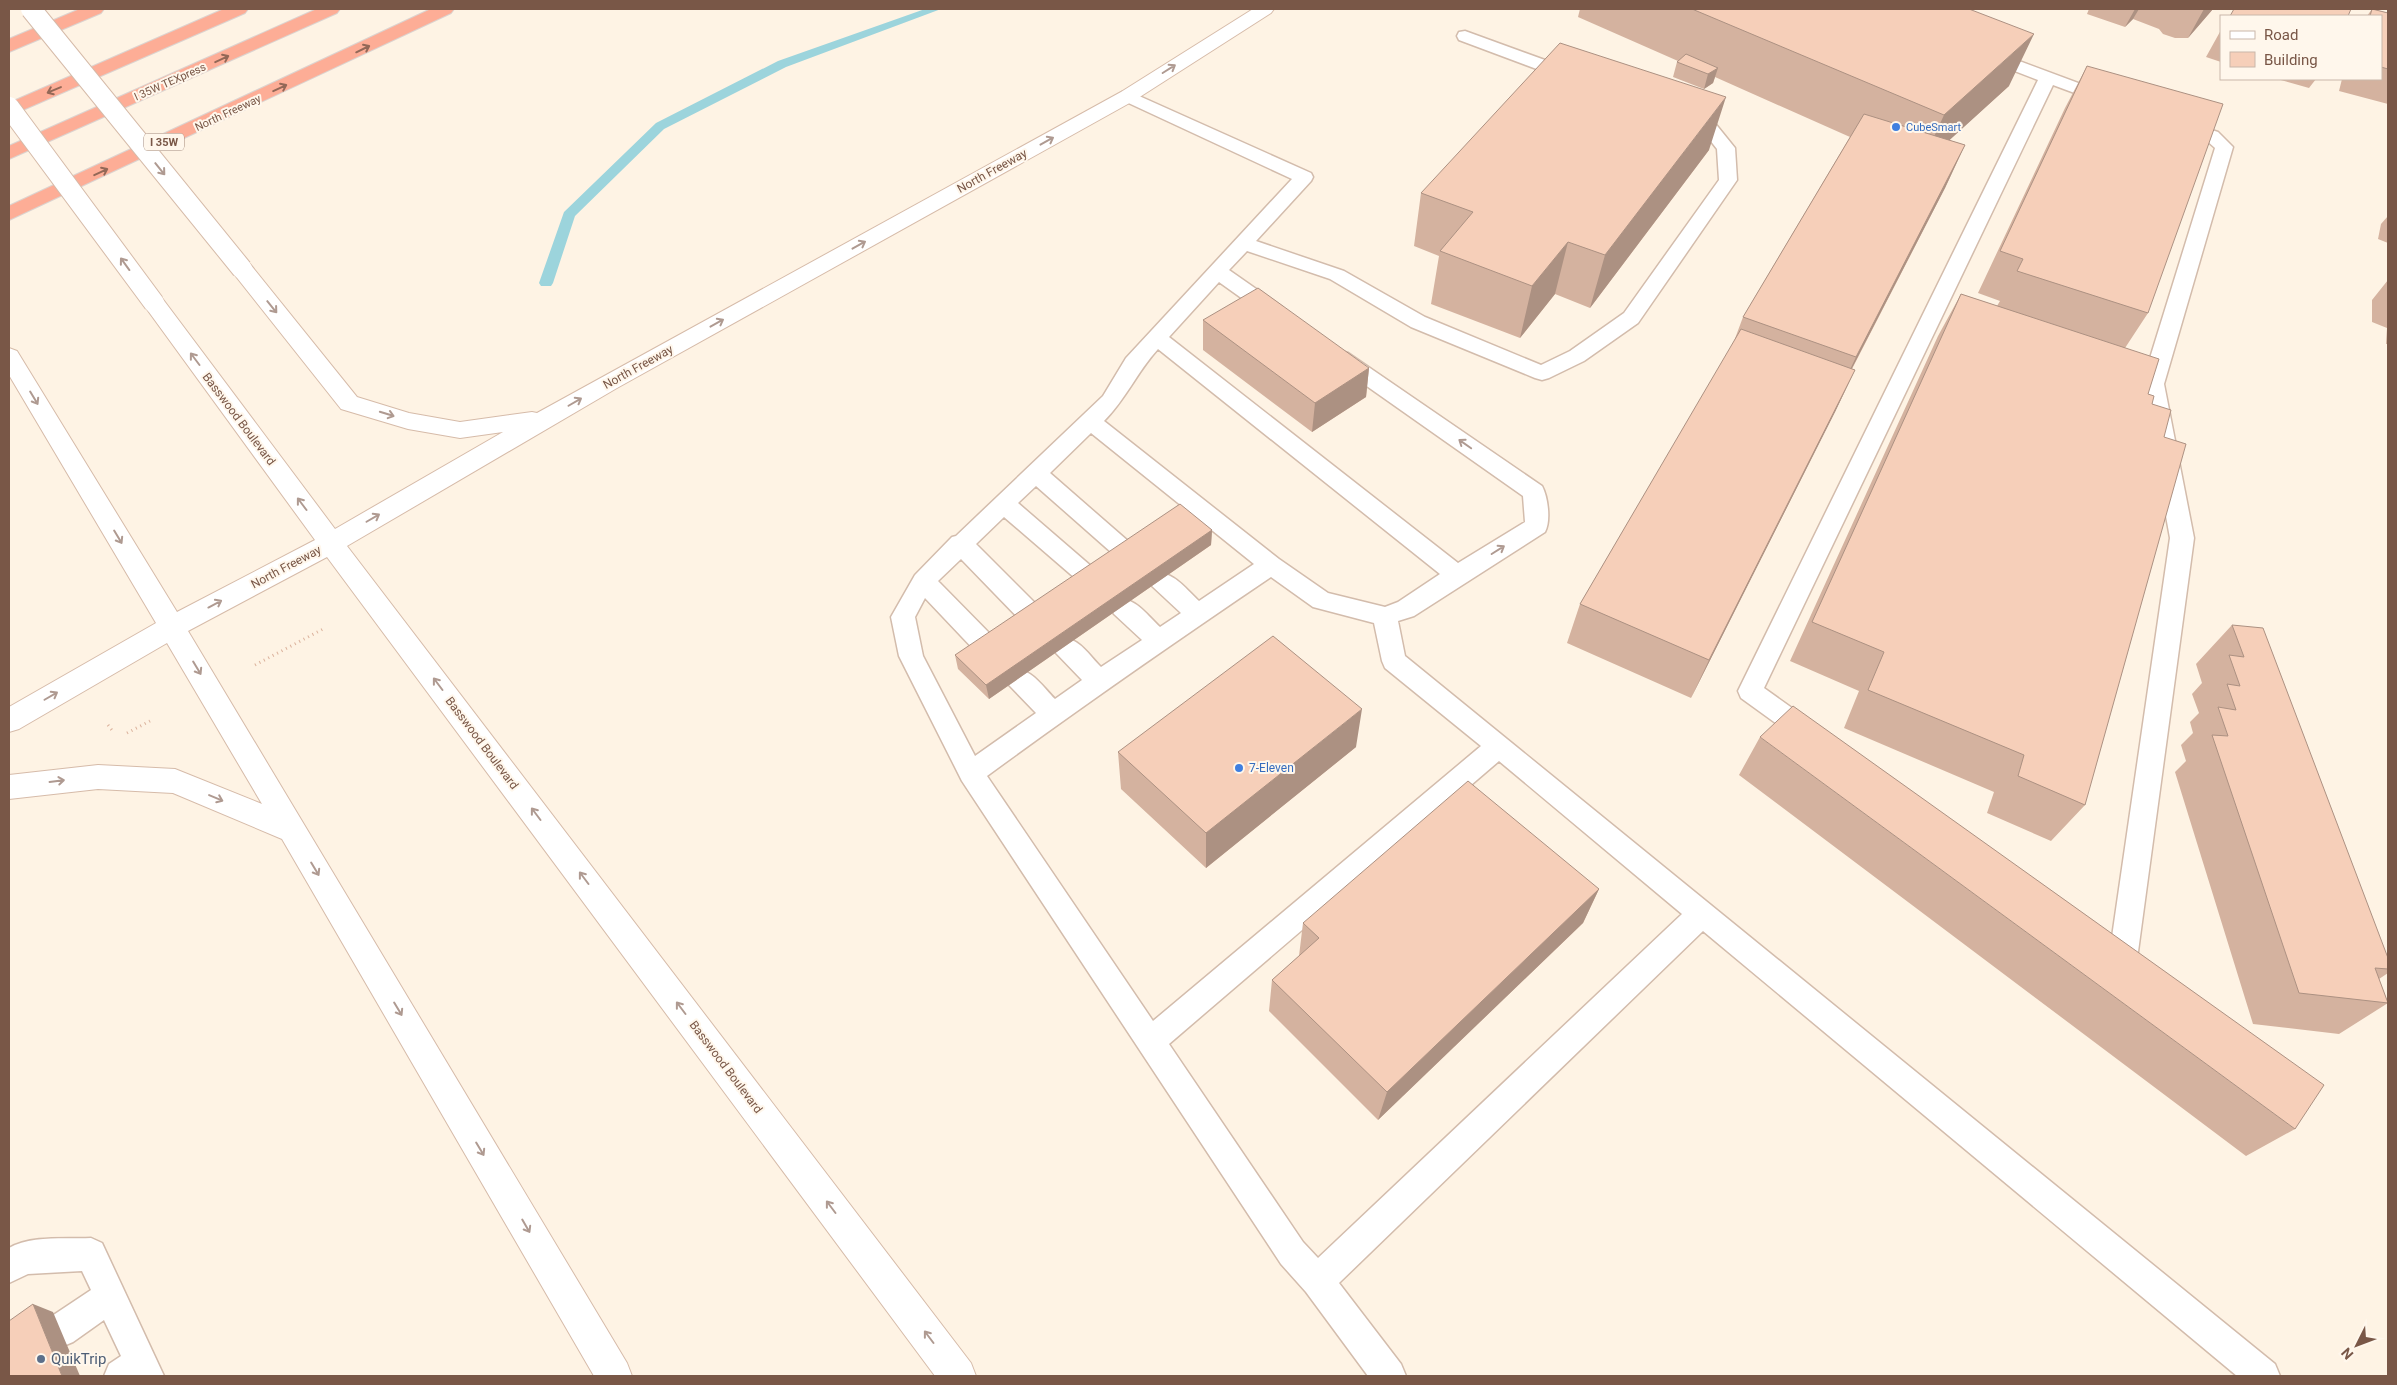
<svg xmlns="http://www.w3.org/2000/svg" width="2397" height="1385" font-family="Roboto,sans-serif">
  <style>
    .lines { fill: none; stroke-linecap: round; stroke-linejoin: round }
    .stream { fill: #9cd4dc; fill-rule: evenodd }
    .service-casing { stroke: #d3bcac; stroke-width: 3 }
    .secondary-casing { stroke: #d6bba9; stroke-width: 2 }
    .motorway-casing { stroke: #dcd3cf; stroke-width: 2 }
    .path { stroke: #dbb29c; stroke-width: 3; stroke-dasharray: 1 4; stroke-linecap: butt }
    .service { fill: #fff; fill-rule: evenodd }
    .secondary { fill: #fff; fill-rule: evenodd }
    .motorway { fill: #fdad96; fill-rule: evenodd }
    .secondary-bridge-casing { stroke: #d6bba9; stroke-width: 22; stroke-linecap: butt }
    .secondary-bridge { stroke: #fff; stroke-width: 20 }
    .wall { fill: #d4b29f }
    .shaded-wall { fill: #ac9182 }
    .building { fill: #f6cfb9; stroke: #ac9182 }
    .oneway { stroke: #936857 }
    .oneway2 { stroke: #af9a91 }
    .shop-dot { fill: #3f7fe0; stroke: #fff7ec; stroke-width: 2 }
    .service-dot { fill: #5c6f8a; stroke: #fff7ec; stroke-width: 2 }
    .labels { text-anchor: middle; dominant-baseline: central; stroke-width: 4; stroke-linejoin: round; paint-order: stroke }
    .far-street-label { font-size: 11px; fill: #795747; stroke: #fff7ec }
    .far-shop-label { font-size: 11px; fill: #366cbe; stroke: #fff7ec; text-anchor: start }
    .shield { fill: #fff7ec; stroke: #a18778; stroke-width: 1 }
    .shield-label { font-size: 11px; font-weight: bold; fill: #795747 }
    .street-label { font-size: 12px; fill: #795747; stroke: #fff7ec }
    .shop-label { font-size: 12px; fill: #366cbe; stroke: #fff7ec; text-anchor: start }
    .near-service-label { font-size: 15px; fill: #4e5e75; stroke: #fff7ec; text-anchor: start }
  </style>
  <rect width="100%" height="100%" fill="#fef3e4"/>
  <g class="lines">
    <!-- stream -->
    <path class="stream" d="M925 9H941L786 67 664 129 575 216 553 283 551 286H541L539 283 564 212 656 123 778 61Z"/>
    <!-- service casing -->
    <g class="service-casing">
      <path id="service" d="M1465 31 1578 72 1581 76 1578 80H1566L1459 40 1457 36 1459 32Z
        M1987 49 2113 96 2116 100 2113 104 2107 105 2053 85 1764 688 1820 728 1824 735 1820 742 1811 746 1802 742 1741 698 1738 691 2038 80 1981 58 1979 54 1981 50Z
        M1128 91 1311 173 1313 177 1311 181 1256 241 1344 271 1425 317 1541 365 1570 351 1624 313 1719 180 1717 149 1702 130 1681 122 1678 118 1681 114 1687 113 1714 122 1735 148 1737 180 1638 323 1584 361 1549 378 1542 380 1535 378 1411 327 1330 279 1247 251 1229 270 1282 307 1285 312 1282 317 1275 319 1268 317 1219 282 1169 337 1458 563 1525 522 1523 496 1334 363 1331 358 1334 353 1341 351 1348 353 1542 486C1548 497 1551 521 1545 532L1414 616 1398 621 1405 656 2275 1364 2280 1376H2237L1703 931 1339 1283 1401 1364 1406 1376H1368L1306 1292 1281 1264 962 781 899 656 891 617 915 575 952 537 956 536 1103 396 1126 358 1292 179 1122 100 1119 96 1122 92ZM1158 349 1440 574 1398 602 1385 607 1328 593 1279 559 1104 421C1126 399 1137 372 1158 349ZM1091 433 1254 564 1199 601C1186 589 1171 568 1152 574L1148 580 1152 586 1181 613 1160 627C1147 615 1133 594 1114 600L1110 607 1114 614 1142 640 1101 667C1088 654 1076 633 1056 639L1053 646 1056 653 1082 680 1055 699C1042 686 1029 664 1009 671L1006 678 1009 685 1036 713 975 756 923 656 915 617 925 598 979 655 988 658 997 655 1000 648 997 641 938 581 961 559 1025 625 1034 627 1043 625 1046 618 1043 611 976 544 1004 517 1083 585 1091 588 1099 585 1103 579 1099 573 1018 503 1036 486 1120 560 1128 563 1136 560 1140 554 1136 548 1050 473ZM1271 577 1313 607 1374 623 1382 661 1385 668 1481 746 1153 1021 987 776C1081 707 1175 642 1271 577ZM1499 761 1682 914 1318 1258 1303 1242 1169 1044Z
        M2180 120 2218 132 2233 147 2164 384 2194 538 2137 959 2133 968 2123 972C2110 967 2101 961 2096 949L2100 940 2112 937 2170 538 2142 384 2215 148 2206 140 2174 129 2171 125 2174 121Z
        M91 1238 102 1243 164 1376H104L109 1364 121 1356 104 1320 73 1342 61 1347 49 1342 44 1330 49 1318 91 1290 82 1271 28 1274 9 1283V1248C31 1235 66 1239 91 1238Z"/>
    </g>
    <!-- secondary casing -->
    <g class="secondary-casing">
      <path id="secondary" d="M1253 9H1274L1271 13 1135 100 617 388 347 546 971 1363 976 1376H935L327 557 188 631 627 1363 632 1376H594L282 839 173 793 98 789 9 799V775L98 765 175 769 262 804 167 643 19 729 9 732V707L156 623 9 375V348L17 351 177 612 315 540 146 308 143 303 146 298 154 296 162 298 335 529 503 432 460 438 408 429 341 409 234 274 231 269 234 264 242 262 250 264 357 397 409 413 460 422 532 412 537 413 1121 92Z"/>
    </g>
    <!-- motorway casing -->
    <g class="motorway-casing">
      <path id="motorway" d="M80 9H104L101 13 9 52V39Z
        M224 9H248L245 13 9 116V103Z
        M317 9H340L337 13 9 159V146Z
        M431 9H454L451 13 9 220V206Z"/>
    </g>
    <!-- path -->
    <path class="path" d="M255 665 325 628
      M108 725 114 733
      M127 733 150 721"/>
    <!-- service -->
    <use href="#service" class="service"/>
    <!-- secondary -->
    <use href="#secondary" class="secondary"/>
    <!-- motorway -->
    <use href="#motorway" class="motorway"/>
    <!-- secondary-bridge casing -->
    <g class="secondary-bridge-casing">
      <path id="secondary-bridge" d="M31 9 242 269
        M9 107 154 303"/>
    </g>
    <!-- secondary-bridge -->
    <use href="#secondary-bridge" class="secondary-bridge"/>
  </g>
  <!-- wall -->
  <path class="wall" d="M1580 9H1969L2009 86 1949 140 1965 145 1945 188 1852 369 1855 370 1835 412 1691 698 1567 643 1580 604 1733 344 1743 317 1850 137 1715 77 1713 83 1704 89 1673 77 1677 62 1678 61 1578 17Z
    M2089 9H2213L2188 38H2175L2163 34 2159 29 2133 19 2125 27 2087 14Z
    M2372 9 2388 13V104L2339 91 2342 79H2381V16H2367Z
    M2221 30V62L2206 57Z
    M2087 66 2148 313 2125 348 2148 394 2164 437 2085 805 2051 841 1987 813 1994 792 1844 728 1859 691 1790 661 1938 336 1961 294 1997 306 2000 301 1978 293 2065 108Z
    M2277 79H2316L2309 88Z
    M1709 150 1590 308 1555 294 1520 338 1431 304 1439 256 1414 246 1421 193Z
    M2388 216V243L2378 239 2381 224Z
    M2388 280V344H2386L2387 328 2372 322V300Z
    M1203 320 1369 368 1366 397 1312 432 1203 350Z
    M1212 530 1211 545 989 699 958 669 955 655Z
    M2232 625 2388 958V973L2379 979 2388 1003 2339 1034 2253 1024 2175 772 2186 761 2181 745 2193 733 2190 722 2199 713 2192 694 2202 683 2196 664Z
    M1760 737 2295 1129 2246 1156 1739 775Z
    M1356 747 1206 868 1121 789 1118 752Z
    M1599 889 1583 923 1378 1120 1269 1011 1272 980 1299 956 1303 923Z"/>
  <!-- shaded-wall -->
  <path class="shaded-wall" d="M2135 9H2139L2133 19 2125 27Z
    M2204 9H2213L2188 38Z
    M2034 34 2009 86 1920 167 1944 115Z
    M1718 68 1713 83 1704 89 1708 74Z
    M1726 97 1709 150 1590 308 1605 255Z
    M1965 145 1945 188 1836 399 1856 357Z
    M1568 242 1555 294 1520 338 1532 286Z
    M1369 368 1366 397 1312 432 1315 403Z
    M1855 370 1835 412 1691 698 1709 660Z
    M1212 530 1211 545 989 699 986 685Z
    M1362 709 1356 747 1206 868V833Z
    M1599 889 1583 923 1378 1120 1387 1092Z
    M33 1304 53 1312 80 1376H62Z"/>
  <!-- building -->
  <path class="building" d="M1692 9H1969L2034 34 1944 115Z
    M2234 9H2351L2348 16H2230Z
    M2372 9 2388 13V69L2381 67V16H2370Z
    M1560 43 1726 97 1605 255 1568 242 1532 286 1440 251 1473 212 1421 193Z
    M1686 54 1718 68 1708 74 1677 62Z
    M2087 66 2223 104 2148 313 2017 271 2023 259 2000 251Z
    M1864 114 1965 145 1856 357 1743 317Z
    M1258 288 1369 368 1315 403 1203 320Z
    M1961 294 2159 359 2148 394 2154 396 2152 404 2171 410 2164 437 2186 444 2085 805 2018 776 2024 755 1868 690 1884 652 1812 622Z
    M1741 329 1855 370 1709 660 1580 604Z
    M1180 504 1212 530 986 685 955 655Z
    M2232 625 2263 628 2388 958V969L2375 968 2388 1003 2299 993 2212 735 2228 736 2218 707 2236 710 2227 684 2240 686 2229 655 2244 657Z
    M1273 636 1362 709 1206 833 1118 752Z
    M1793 706 2324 1085 2295 1129 1760 737Z
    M1468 781 1599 889 1387 1092 1272 980 1319 938 1303 923Z
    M33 1304 62 1376H9V1321Z"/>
  <!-- one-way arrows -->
  <defs><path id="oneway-shaft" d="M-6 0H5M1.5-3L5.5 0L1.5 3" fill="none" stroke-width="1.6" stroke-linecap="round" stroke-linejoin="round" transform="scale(1.25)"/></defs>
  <g class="oneway">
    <use href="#oneway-shaft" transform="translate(363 49) rotate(-26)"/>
    <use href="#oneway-shaft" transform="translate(222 59) rotate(-25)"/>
    <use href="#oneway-shaft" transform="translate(280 88) rotate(-25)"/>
    <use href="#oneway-shaft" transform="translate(54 90) rotate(157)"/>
    <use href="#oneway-shaft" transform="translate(101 172) rotate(-25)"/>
  </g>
  <g class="oneway2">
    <use href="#oneway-shaft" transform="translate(1169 69) rotate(-32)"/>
    <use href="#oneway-shaft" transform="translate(1047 141) rotate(-29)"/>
    <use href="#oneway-shaft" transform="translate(160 169) rotate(51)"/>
    <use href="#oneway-shaft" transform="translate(859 245) rotate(-29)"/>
    <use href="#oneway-shaft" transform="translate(125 264) rotate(-126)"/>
    <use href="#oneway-shaft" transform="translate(272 307) rotate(51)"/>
    <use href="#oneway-shaft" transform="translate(717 323) rotate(-29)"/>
    <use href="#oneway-shaft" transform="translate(195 359) rotate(-127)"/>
    <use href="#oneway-shaft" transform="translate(34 398) rotate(59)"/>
    <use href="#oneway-shaft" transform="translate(575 402) rotate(-30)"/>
    <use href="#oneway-shaft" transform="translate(387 414) rotate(17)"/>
    <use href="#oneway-shaft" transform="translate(1465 444) rotate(-145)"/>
    <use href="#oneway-shaft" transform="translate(302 504) rotate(-127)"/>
    <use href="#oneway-shaft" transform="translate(373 518) rotate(-30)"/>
    <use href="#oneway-shaft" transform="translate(118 537) rotate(59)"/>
    <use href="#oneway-shaft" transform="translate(1498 550) rotate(-32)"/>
    <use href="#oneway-shaft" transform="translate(215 604) rotate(-28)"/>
    <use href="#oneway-shaft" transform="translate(197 668) rotate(59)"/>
    <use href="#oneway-shaft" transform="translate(438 684) rotate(-127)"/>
    <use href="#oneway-shaft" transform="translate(51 696) rotate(-30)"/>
    <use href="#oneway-shaft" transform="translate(57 781) rotate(-7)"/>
    <use href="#oneway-shaft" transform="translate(216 798) rotate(23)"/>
    <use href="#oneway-shaft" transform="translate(536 814) rotate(-127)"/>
    <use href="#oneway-shaft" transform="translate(315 869) rotate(59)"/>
    <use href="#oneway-shaft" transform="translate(584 878) rotate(-127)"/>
    <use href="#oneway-shaft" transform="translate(681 1008) rotate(-127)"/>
    <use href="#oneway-shaft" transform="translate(398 1009) rotate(59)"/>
    <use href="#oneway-shaft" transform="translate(480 1149) rotate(59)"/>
    <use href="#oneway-shaft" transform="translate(831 1207) rotate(-127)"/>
    <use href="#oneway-shaft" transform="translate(526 1226) rotate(60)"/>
    <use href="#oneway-shaft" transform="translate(929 1337) rotate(-127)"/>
  </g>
  <!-- markers -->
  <g class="shop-dot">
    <circle cx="1896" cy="127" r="5"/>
    <circle cx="1239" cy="768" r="5"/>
  </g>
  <circle class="service-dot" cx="41" cy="1359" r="5"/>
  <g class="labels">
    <!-- far-street labels -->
    <g class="far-street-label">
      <text transform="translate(170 82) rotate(-24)">I 35W TEXpress</text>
      <text transform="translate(228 113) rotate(-25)">North Freeway</text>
    </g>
    <!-- far-shop labels -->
    <g class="far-shop-label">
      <text x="1906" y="127">CubeSmart</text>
    </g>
    <!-- shield labels -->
    <rect class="shield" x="144" y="133.5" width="40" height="17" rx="4"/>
    <g class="shield-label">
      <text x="164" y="142">I 35W</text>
    </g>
    <!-- street labels -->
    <g class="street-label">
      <text transform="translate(992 171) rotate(-29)">North Freeway</text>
      <text transform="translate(638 367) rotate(-29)">North Freeway</text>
      <text transform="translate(239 419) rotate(53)">Basswood Boulevard</text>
      <text transform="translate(286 567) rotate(-28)">North Freeway</text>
      <text transform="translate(482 743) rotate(53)">Basswood Boulevard</text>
      <text transform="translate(726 1067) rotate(53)">Basswood Boulevard</text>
    </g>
    <!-- shop labels -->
    <g class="shop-label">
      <text x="1249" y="768">7-Eleven</text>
    </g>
    <!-- near-service labels -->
    <g class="near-service-label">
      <text x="51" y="1359">QuikTrip</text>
    </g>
  </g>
  <!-- border -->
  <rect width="2397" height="1385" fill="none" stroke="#795747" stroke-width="20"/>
  <!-- legend -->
  <rect x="2220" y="15" width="162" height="65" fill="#fff7ec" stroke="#c9b7aa"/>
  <rect x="2230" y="31" width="25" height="8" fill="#ffffff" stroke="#c9b7aa"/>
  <text x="2264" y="40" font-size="15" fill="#795747">Road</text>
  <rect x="2230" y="52" width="25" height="15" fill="#f6cfb9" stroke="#c9b7aa"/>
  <text x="2264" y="65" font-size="15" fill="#795747">Building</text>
  <!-- north arrow -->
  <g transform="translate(2357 1345) rotate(228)" stroke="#fff7ec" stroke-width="4" paint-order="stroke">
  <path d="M0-4L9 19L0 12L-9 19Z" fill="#795747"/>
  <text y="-8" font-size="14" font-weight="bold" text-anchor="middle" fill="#795747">N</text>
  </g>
</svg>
